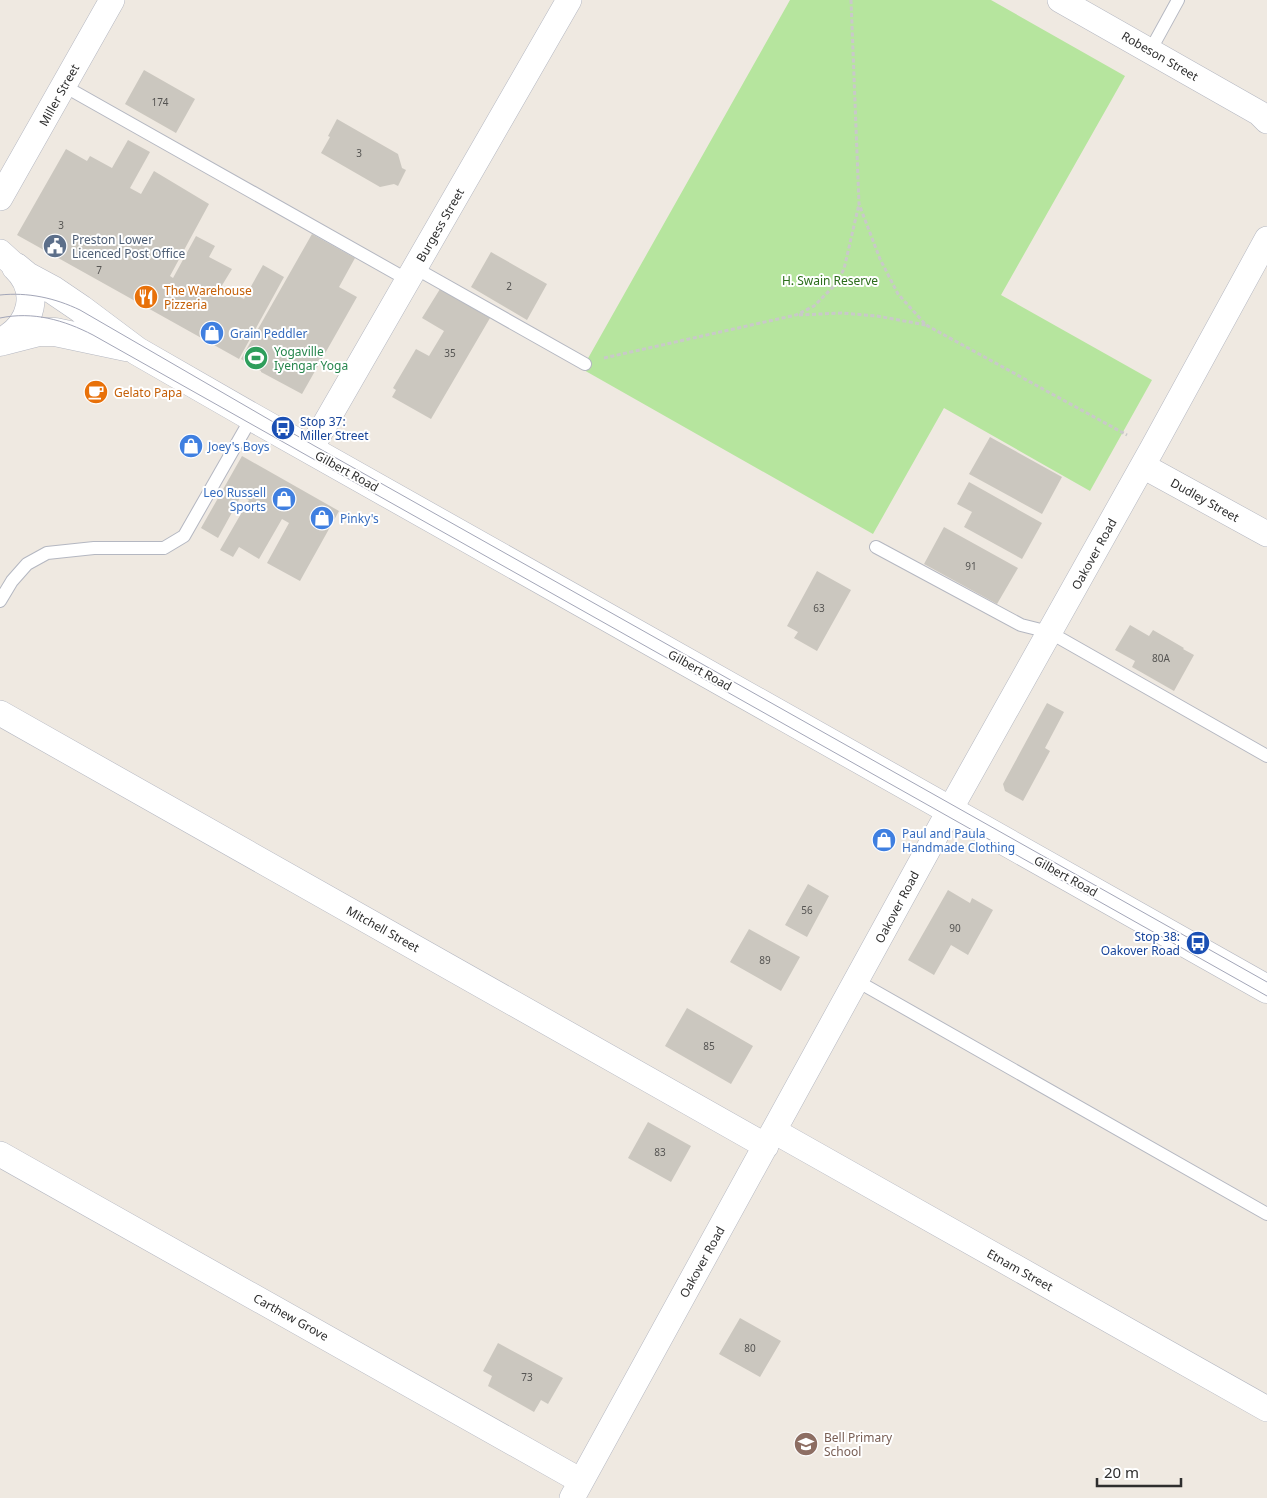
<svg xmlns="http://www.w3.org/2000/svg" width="1267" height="1498" font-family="'Noto Sans',sans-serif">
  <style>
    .green { fill: #b6e59e }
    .building { fill: #cbc7bf }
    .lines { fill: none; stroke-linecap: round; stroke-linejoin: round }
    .service-casing { stroke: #b4b7c1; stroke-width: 14 }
    .minor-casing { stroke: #b4b7c1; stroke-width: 26 }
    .tertiary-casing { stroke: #b4b7c1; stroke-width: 29 }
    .path { stroke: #c9c9c9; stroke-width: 3; stroke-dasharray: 4 2.5; stroke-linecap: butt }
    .service { stroke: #fff; stroke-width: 12 }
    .minor { stroke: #fff; stroke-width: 25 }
    .tertiary { stroke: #fff; stroke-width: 28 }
    .tram { stroke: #a3a6b8; stroke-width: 1 }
    .labels { text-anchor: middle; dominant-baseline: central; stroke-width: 4; stroke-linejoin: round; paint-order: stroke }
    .number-label { font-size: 10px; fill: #555452 }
    .street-label { font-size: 12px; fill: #2e2e2e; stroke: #fff }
    .service-label { font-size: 12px; fill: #4e5e75; stroke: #fff; text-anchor: start }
    .park-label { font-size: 12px; fill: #2c6e1b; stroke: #fff }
    .food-label { font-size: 12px; fill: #c56008; stroke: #fff; text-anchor: start }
    .shop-label { font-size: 12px; fill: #366cbe; stroke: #fff; text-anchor: start }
    .leisure-label { font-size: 12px; fill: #27864d; stroke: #fff; text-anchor: start }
    .transit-label { font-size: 12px; fill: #164399; stroke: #fff; text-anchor: start }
    .education-label { font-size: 12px; fill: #785e54; stroke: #fff; text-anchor: start }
  </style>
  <rect width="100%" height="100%" fill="#efe9e1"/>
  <!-- green -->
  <path class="green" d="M790 0H991L1125 76 1001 295 1152 380 1090 491 944 408 873 534 582 369Z"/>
  <!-- building -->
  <path class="building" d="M144 70 195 99 176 133 125 104Z
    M337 119 398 154 402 168 406 170 398 186 394 184 380 187 321 153 330 137 328 136Z
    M128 140 150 152 130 188 141 194 154 171 209 204 170 276 173 278 196 236 215 246 209 257 232 269 221 287 244 299 263 265 284 277 239 359 17 235 66 149 87 161 90 156 112 168Z
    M312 234 355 258 339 287 357 297 302 394 261 372V371L241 359Z
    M491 252 547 284 527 320 471 287Z
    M440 289 490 318 431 419 392 397 396 390 393 388 416 349 429 356 444 331 422 318Z
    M990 437 1062 477 1042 514 969 474Z
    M242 456 339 511 300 581 267 563 289 523 282 519 259 559 239 547 233 557 220 550 249 500 241 496 218 538 201 528Z
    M969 482 1042 523 1022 559 964 527 972 512 957 504Z
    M944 527 1018 568 997 604 924 564Z
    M817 571 851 590 817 651 794 638 798 632 787 626Z
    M1130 625 1149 636 1153 630 1184 648 1183 649 1194 655 1174 691 1132 667 1135 661 1115 650Z
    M1047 703 1064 712 1045 748 1050 751 1023 801 1005 791 1003 784Z
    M808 884 829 896 807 937 785 925Z
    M948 890 970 903 972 898 993 910 968 955 951 945 934 975 908 960Z
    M749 929 800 957 781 991 730 962Z
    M687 1008 753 1046 731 1084 665 1046Z
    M648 1122 691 1146 671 1182 628 1158Z
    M740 1318 781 1341 760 1377 719 1354Z
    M498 1343 563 1378 548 1404 541 1400 534 1412 488 1386 492 1376 483 1371Z"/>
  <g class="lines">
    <!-- service casing -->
    <g class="service-casing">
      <path id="service" d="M1150 51 1178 0
        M64 86 408 280
        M415 268 585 364
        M876 547 1021 625 1049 632 1267 756
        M0 601 12 581 27 564 47 553 94 548H164L184 536 252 417
        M857 981 1267 1214"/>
    </g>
    <!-- minor casing -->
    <g class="minor-casing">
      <path id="minor" d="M1060 0 1259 113 1267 121
        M0 198 112 0
        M0 252 11 262
        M310 450 569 0
        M1143 466 1267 534
        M0 713 766 1146
        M774 1131 1267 1409
        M0 1154 581 1481
        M572 1498 947 815 1152 449 1267 239"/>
    </g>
    <!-- tertiary casing -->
    <g class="tertiary-casing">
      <path id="tertiary" d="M16 267 27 276 53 290 81 309 137 351 252 417 1267 989
        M3 341C32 325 41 291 16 267
        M0 342 39 332H55L126 347"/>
    </g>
    <!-- path -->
    <path class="path" d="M851 0 859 204 880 259 898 294 926 325 1127 435
      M799 315 841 313 877 316 926 325
      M604 358 796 315 814 306 835 285 844 269 859 204"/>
    <!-- service -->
    <use href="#service" class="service"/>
    <!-- minor -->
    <use href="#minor" class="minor"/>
    <!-- tertiary -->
    <use href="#tertiary" class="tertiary"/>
    <!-- tram -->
    <path class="tram" d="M0 295C28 292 55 298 80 310L313 445 1267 982
      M0 318C33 311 64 320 93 335L1267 996"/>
  </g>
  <!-- icons -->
  <defs>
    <g id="civic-disc" transform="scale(1.25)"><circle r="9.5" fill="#5c6f8a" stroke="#fff"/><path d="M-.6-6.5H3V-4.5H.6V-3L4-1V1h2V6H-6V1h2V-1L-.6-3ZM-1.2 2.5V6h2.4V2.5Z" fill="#fff"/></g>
    <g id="restaurant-disc" transform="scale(1.25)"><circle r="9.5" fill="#e8710a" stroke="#fff"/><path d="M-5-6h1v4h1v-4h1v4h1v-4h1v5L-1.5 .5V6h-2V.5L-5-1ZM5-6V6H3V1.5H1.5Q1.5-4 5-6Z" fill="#fff"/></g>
    <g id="shop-disc" transform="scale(1.25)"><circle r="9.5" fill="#3f7fe0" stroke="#fff"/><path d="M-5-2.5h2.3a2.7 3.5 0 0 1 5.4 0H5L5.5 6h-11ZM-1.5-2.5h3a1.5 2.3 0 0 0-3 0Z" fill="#fff"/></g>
    <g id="stadium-disc" transform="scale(1.25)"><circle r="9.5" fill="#2e9e5b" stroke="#fff"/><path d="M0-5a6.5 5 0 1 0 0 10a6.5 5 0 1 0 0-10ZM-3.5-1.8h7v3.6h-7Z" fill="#fff"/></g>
    <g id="cafe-disc" transform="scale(1.25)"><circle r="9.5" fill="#e8710a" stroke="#fff"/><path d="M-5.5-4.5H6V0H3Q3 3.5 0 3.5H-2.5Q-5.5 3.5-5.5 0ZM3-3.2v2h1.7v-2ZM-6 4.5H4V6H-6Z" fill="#fff"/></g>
    <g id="bus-disc" transform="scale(1.25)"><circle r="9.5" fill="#1a4fb4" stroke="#fff"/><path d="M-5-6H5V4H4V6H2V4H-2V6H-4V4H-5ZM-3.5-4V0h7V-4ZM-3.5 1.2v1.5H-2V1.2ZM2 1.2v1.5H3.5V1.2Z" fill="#fff"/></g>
    <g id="school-disc" transform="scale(1.25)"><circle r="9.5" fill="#8d6e63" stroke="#fff"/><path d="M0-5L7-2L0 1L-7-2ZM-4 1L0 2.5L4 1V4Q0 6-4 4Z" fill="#fff"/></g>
  </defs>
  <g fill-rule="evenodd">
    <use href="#civic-disc" x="55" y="246"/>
    <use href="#restaurant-disc" x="146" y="297"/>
    <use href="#shop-disc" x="212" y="333"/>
    <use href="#stadium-disc" x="256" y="358"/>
    <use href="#cafe-disc" x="96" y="392"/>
    <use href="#bus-disc" x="283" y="428"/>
    <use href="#shop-disc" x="191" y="446"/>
    <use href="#shop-disc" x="284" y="499"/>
    <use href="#shop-disc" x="322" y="518"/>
    <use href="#shop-disc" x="884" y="840"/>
    <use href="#bus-disc" x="1198" y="943"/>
    <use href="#school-disc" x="806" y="1444"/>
  </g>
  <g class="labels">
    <!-- number labels -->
    <g class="number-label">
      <text x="160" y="102">174</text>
      <text x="359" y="153">3</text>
      <text x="61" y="225">3</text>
      <text x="99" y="270">7</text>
      <text x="509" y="286">2</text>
      <text x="450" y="353">35</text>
      <text x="971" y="566">91</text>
      <text x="819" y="608">63</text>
      <text x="1161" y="658">80A</text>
      <text x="807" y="910">56</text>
      <text x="955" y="928">90</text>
      <text x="765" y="960">89</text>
      <text x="709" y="1046">85</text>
      <text x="660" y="1152">83</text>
      <text x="750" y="1348">80</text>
      <text x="527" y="1377">73</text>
    </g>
    <!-- street labels -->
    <g class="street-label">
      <text transform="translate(1160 56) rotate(30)">Robeson Street</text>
      <text transform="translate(59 95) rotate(-61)">Miller Street</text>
      <text transform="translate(440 225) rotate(-60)">Burgess Street</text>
      <text transform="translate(347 471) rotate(29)">Gilbert Road</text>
      <text transform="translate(1205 500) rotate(29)">Dudley Street</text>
      <text transform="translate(1094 554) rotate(-61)">Oakover Road</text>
      <text transform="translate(700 670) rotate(29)">Gilbert Road</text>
      <text transform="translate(1066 876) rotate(29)">Gilbert Road</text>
      <text transform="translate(897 907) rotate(-62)">Oakover Road</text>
      <text transform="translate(383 929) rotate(29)">Mitchell Street</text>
      <text transform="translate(702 1262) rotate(-61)">Oakover Road</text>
      <text transform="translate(1020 1270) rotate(29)">Etnam Street</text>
      <text transform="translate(291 1317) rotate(29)">Carthew Grove</text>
    </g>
    <!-- service labels -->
    <g class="service-label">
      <text x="72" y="239">Preston Lower<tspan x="72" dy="14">Licenced Post Office</tspan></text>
    </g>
    <!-- park labels -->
    <g class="park-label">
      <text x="830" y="280">H. Swain Reserve</text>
    </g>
    <!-- food labels -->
    <g class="food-label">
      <text x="164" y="290">The Warehouse<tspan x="164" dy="14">Pizzeria</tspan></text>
      <text x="114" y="392">Gelato Papa</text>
    </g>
    <!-- shop labels -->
    <g class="shop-label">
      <text x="230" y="333">Grain Peddler</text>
      <text x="208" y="446">Joey's Boys</text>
      <text x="266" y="492" text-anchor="end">Leo Russell<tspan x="266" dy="14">Sports</tspan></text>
      <text x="340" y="518">Pinky's</text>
      <text x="902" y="833">Paul and Paula<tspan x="902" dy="14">Handmade Clothing</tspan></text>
    </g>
    <!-- leisure labels -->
    <g class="leisure-label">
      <text x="274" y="351">Yogaville<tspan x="274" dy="14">Iyengar Yoga</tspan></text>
    </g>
    <!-- transit labels -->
    <g class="transit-label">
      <text x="300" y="421">Stop 37:<tspan x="300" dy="14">Miller Street</tspan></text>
      <text x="1180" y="936" text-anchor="end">Stop 38:<tspan x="1180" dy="14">Oakover Road</tspan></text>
    </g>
    <!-- education labels -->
    <g class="education-label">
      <text x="824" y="1437">Bell Primary<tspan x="824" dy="14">School</tspan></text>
    </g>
  </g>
  <!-- scale -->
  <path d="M1097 1478v8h84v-8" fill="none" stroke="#2e2e2e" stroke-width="2.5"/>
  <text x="1104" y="1478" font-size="15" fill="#2e2e2e" stroke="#ffffff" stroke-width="4" paint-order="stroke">20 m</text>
</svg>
